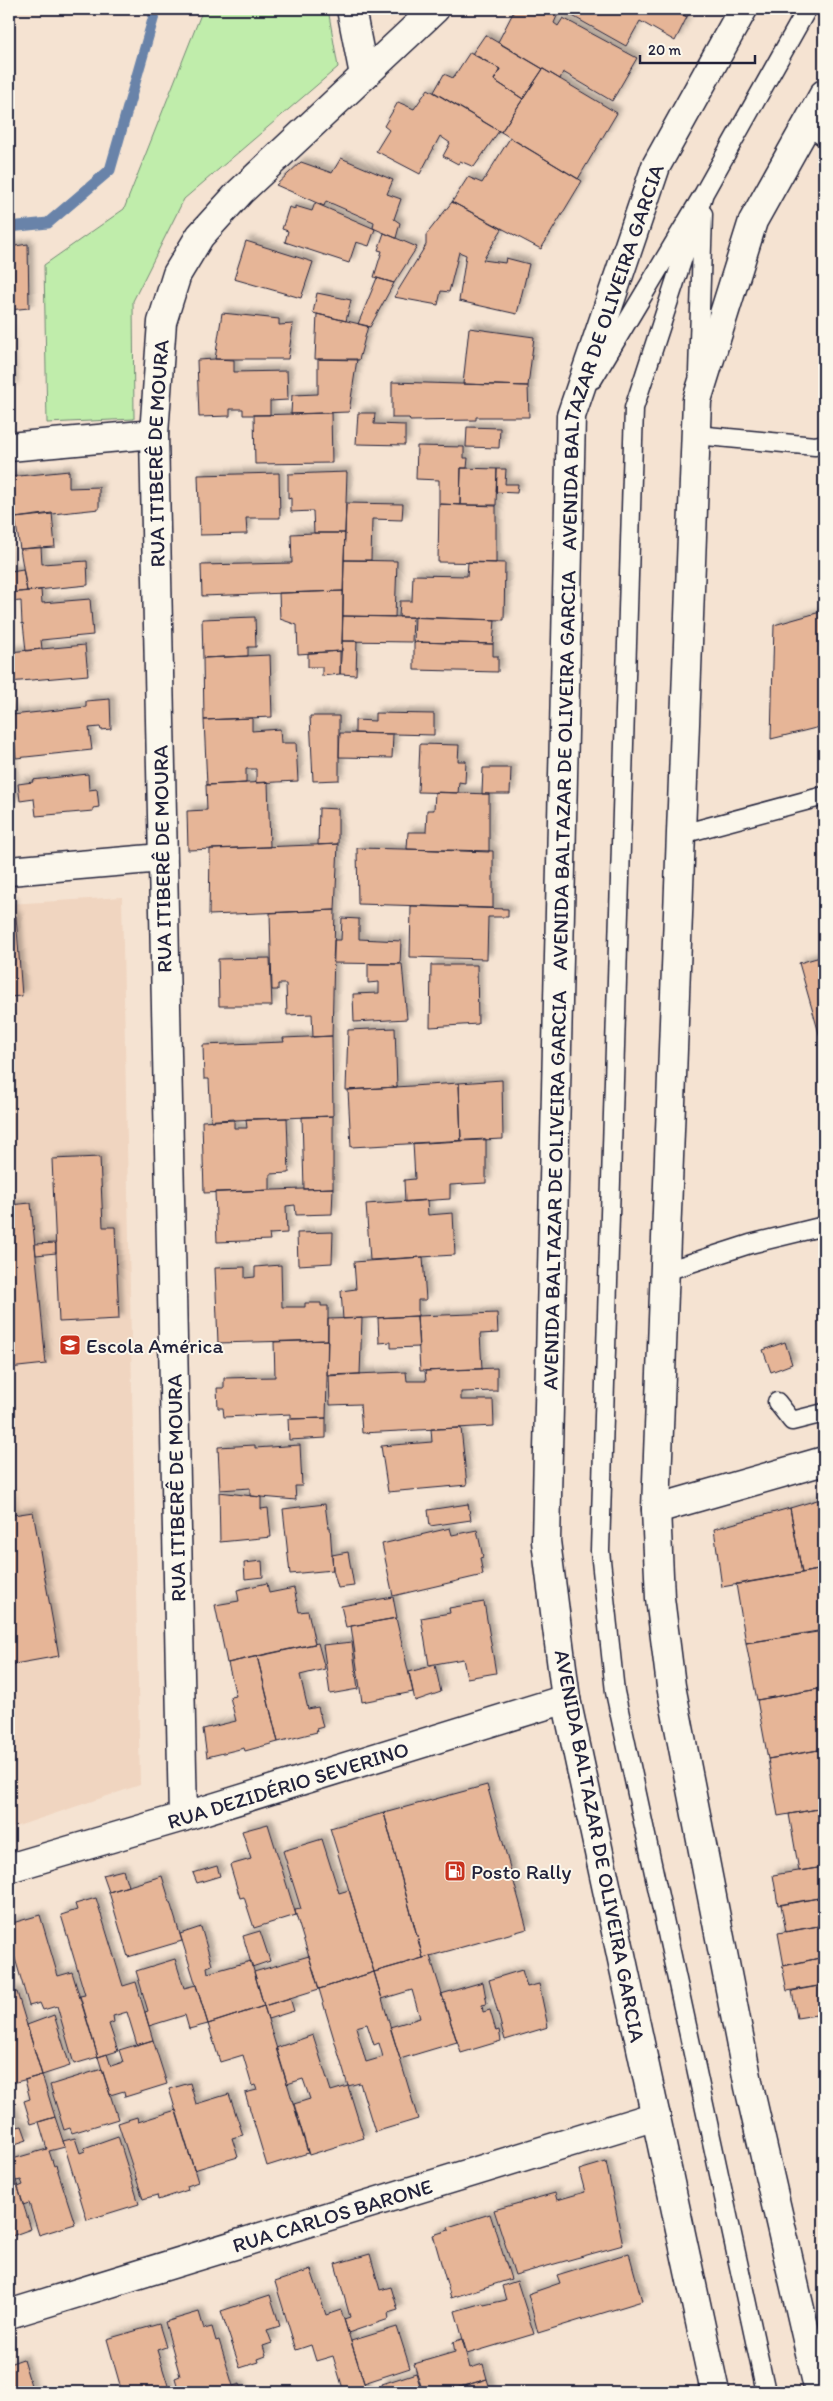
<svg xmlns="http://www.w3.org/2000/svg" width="833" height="2401" font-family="Itim,sans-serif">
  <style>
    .built { fill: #f0d5c0 }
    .green { fill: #c0edab; stroke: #718873 }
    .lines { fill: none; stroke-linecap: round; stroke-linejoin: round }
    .stream { stroke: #6983a9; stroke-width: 11 }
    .building { fill: #e6b597; stroke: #22223b; fill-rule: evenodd; filter: url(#shadow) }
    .lane-casing { stroke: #22223b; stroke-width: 21 }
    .street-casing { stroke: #22223b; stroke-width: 31 }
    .primary-casing { stroke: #22223b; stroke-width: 31 }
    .lane { stroke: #fbf7ec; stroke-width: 18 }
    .street { stroke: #fbf7ec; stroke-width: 28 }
    .primary { stroke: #fbf7ec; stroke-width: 28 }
    .labels { text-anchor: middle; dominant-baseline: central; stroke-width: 4; stroke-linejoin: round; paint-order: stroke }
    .street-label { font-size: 21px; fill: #22223b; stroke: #fbf7ec }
    .poi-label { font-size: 21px; fill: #22223b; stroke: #fbf7ec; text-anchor: start }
  </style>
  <defs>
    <filter id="shadow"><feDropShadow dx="4.5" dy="-4.5" stdDeviation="2.5" flood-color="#0004"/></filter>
  </defs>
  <rect width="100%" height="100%" fill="#f5e3d2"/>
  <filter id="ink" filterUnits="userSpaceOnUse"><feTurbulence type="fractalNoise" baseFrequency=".02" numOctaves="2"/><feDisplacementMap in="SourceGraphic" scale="10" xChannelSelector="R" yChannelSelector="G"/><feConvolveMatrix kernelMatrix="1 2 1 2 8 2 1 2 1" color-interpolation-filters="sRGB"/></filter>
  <g filter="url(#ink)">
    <!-- built -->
    <path class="built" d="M122 897 140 1785 9 1829V904Z"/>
    <!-- green -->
    <path class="green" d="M203 9H328L338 67 184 199 133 301 134 419 47 423 44 265 124 209Z"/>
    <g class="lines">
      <!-- stream -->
      <path class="stream" d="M9 227 48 223 110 170 156 9"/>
    </g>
    <!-- building -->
    <path class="building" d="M515 9H560L554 23 558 26 563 18 637 58 612 101 563 72 560 79 498 42Z
      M560 9H672L687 17 675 41 640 21 626 46Z
      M672 9H692L687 17Z
      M485 35 543 69 523 99 494 80 500 69 472 54Z
      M470 52 500 69 494 80 523 99 501 132 434 92 444 74 453 78Z
      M543 69 617 113 578 179 501 132Z
      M428 89 499 131 474 167 460 161 458 164 443 156 450 143 440 136 420 174 376 151 389 130 384 126 398 102 414 109Z
      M510 138 582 181 541 249 452 202 468 177 482 183Z
      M341 158 393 180 387 194 401 199 394 219 400 223 396 238 373 228 374 222 326 201 324 206 276 185 301 162 332 173Z
      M452 202 502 229 483 260 505 263 506 258 529 264 517 314 459 301 466 255 459 252 449 292 441 291 438 305 394 297 426 245V235Z
      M315 203 375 229 369 246 356 242 349 263 285 242 288 231 282 229 289 207 295 209V206L312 211Z
      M384 233 417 247 394 283 374 277 382 251 378 250Z
      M246 241 313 262 301 298 234 279Z
      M28 244 29 308 9 310V247Z
      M377 278 394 283 370 327 358 324Z
      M317 293 351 300 346 321 313 313Z
      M222 313 279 319V325L293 324 288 359H215Z
      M317 314 368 326 359 360 315 359Z
      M469 328 534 337 528 386 463 384Z
      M9 330 13 387H9Z
      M215 359 234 360V372L287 371 288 400 270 401V415H243V409H230V416L199 417 197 360Z
      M318 359H357L349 412 291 414 292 395 318 394Z
      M392 382 528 386 529 417H476V420L410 421 409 418H392Z
      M331 413 332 463 255 464 254 415Z
      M358 413H375L374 424 405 425V445L356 444Z
      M467 427 500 428 499 448 466 447Z
      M417 446 464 447V458H468L467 468H461L460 505 439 504V480L416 479Z
      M461 468 497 469 496 505H460Z
      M497 469H506L505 484H518L517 493 496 492Z
      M69 471V488L99 487V509L15 518 9 477Z
      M347 472 345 533H314L313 511 291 512V498L288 499V474Z
      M279 473 280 518H246L247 534 200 535 198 475Z
      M346 503 403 504 402 520 372 519 371 560H344Z
      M439 504 496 506V563L438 562Z
      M52 513 55 547 20 549 15 518Z
      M314 533H345L343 591 202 596 201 565 292 563 291 534Z
      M41 547 42 564 87 561 88 585 27 591 20 549Z
      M9 551 11 571 23 569 27 591 9 593Z
      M344 560 397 561 395 617 343 616Z
      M468 562 505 563 504 620 399 617 400 601H412L413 575 467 576Z
      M41 590 42 603 90 599 93 635 41 640 42 649 26 651 23 623 22 624 21 601 9 602V593Z
      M343 591 342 651 298 654 297 625 280 619 279 593Z
      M824 611V726L771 739 774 625Z
      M343 616 413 617 412 642 342 641Z
      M255 617 256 647H248V656L203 658 202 619Z
      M415 617 495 620 493 644 414 642Z
      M342 641H357L356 675 340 674Z
      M414 642 493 644V656H498V672L414 670Z
      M85 645 88 675 9 682V652Z
      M340 651V674L322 676V667H308V653Z
      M270 655 272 717 204 720 203 658Z
      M110 699 111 729 101 730 100 727 89 728 92 750 16 758 12 715 86 707V701Z
      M9 709H11L13 731 9 732Z
      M375 713 434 714V735L355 733V720L375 721Z
      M310 716H339V780L313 781Z
      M252 718V731L280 729 281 743H296L298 781 256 783V769H246V783L207 785 204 720Z
      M340 733 393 734 392 758 339 757Z
      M9 738 15 802H9Z
      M420 744 459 745 458 761H466L465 783 459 782 458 793 418 792Z
      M483 768H511L510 794H482Z
      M88 774 89 790 97 789 99 807 93 808V811L36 816 34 799 20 801 18 784 33 782 32 780Z
      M268 782 270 847 188 850 187 811 207 810 206 785Z
      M435 792 489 794V852L407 849 408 832H426L427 810H434Z
      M319 808 338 809V844L318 845Z
      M338 844 335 910 209 915 210 849Z
      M357 848 493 851V908L358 904Z
      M9 902H12L13 916H16L22 996 9 997Z
      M411 906 508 909V917H488L487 959 410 957Z
      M335 910 332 1036 313 1037 312 1014 287 1015 286 984H278V990H272L270 913Z
      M342 918 359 919V939L401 941 400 964 333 963 334 940H341Z
      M824 956V1051L799 963Z
      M270 958 272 1006H219L218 959Z
      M368 964H402L407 1019 354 1022 353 994 379 993V982L368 983Z
      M431 965H477L478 1024 430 1027Z
      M395 1028 397 1087 346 1090 348 1030Z
      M332 1036 333 1116 211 1121 209 1079H204L203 1045 284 1042 283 1038Z
      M502 1080 503 1139 461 1141 459 1083Z
      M459 1083 461 1141 351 1147 348 1090Z
      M333 1116V1188L304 1189 302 1117Z
      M287 1118 289 1173 270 1174V1190L204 1193 202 1121 234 1119V1128H247L246 1119Z
      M486 1139V1183L450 1185V1199L405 1202 404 1180 415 1179 413 1143Z
      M100 1157 103 1227H115L119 1319 59 1322 52 1159Z
      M333 1188 332 1214 296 1215 295 1205 286 1206 287 1233 269 1234 270 1240 217 1242 215 1192Z
      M427 1200 428 1215 453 1213 455 1255 370 1260 366 1204Z
      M31 1203 46 1364 9 1368V1205Z
      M333 1232 332 1263 298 1265 297 1233Z
      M56 1243V1253L36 1255 35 1244Z
      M423 1257 426 1300H418V1316L343 1319 341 1291 356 1289 354 1262Z
      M281 1265 282 1307H305V1303H321V1306H328V1340L218 1343 215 1268 245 1267V1278L255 1277V1267Z
      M497 1313 498 1333 480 1334 482 1369 420 1371 417 1316Z
      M417 1316 419 1347 391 1348V1342L379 1343 378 1318Z
      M362 1318 360 1374 327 1376 328 1319Z
      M328 1340 326 1418 291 1419V1414L224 1417 223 1408H218L217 1388H224V1378L275 1377 274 1342Z
      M785 1342 792 1364 771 1372 763 1350Z
      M497 1368V1391L461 1392V1400H493L494 1426 362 1433 360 1404 330 1405 329 1375 406 1372 407 1381H426L425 1371Z
      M326 1418V1438L289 1440 288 1419Z
      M461 1428 467 1485 388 1492 381 1446 432 1442 431 1429Z
      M255 1445V1448L300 1445 302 1486H295L296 1500 250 1496V1488L220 1490 218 1447Z
      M219 1492 261 1497V1509L268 1508 271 1537 220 1542Z
      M9 1493 13 1515 33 1512 59 1656 9 1665Z
      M824 1498V1569L802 1573 790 1508Z
      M325 1504 328 1527H330L333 1570 290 1574 283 1509Z
      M468 1504 471 1520 430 1526 428 1510Z
      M790 1508 802 1573 722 1587 714 1529Z
      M450 1528 452 1535 477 1530 483 1557 480 1558 483 1575 393 1596 382 1544Z
      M348 1552 354 1586 338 1588 333 1570 332 1555Z
      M262 1561 263 1577 245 1579 244 1563Z
      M824 1569V1630L746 1643 736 1584Z
      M267 1583 269 1593 294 1588 299 1612 308 1611 315 1644 227 1663 215 1605 239 1601 237 1590Z
      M393 1597 397 1618 346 1627 341 1606Z
      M484 1602 496 1673 467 1678 463 1659 429 1665 421 1618 450 1613 449 1608Z
      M396 1618 413 1692 362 1702 351 1626Z
      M824 1631V1688L757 1700 746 1643Z
      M352 1642 358 1689 330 1694 323 1645Z
      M318 1643 325 1669 300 1675 308 1709 318 1707 323 1727 316 1729 317 1732 278 1742 257 1656Z
      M257 1656 278 1742 245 1751 244 1748 207 1757 203 1729 236 1721 230 1697 236 1696 228 1663Z
      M435 1665 441 1692 415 1701 409 1672Z
      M824 1688V1749L768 1759 757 1700Z
      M824 1749V1808L778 1816 768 1759Z
      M487 1785 527 1929 423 1958 384 1813Z
      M824 1808V1867L799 1871 789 1814Z
      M384 1813 423 1958 374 1972 330 1828Z
      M268 1824 296 1915 254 1928 244 1897 240 1898 230 1865 251 1859 242 1831Z
      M322 1839 339 1893 349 1890 374 1972 319 1989 296 1915 295 1910 301 1909 283 1851Z
      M217 1866 220 1876 197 1883 193 1873Z
      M824 1867V1897L778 1905 773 1875Z
      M123 1870 128 1886 109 1892 103 1875Z
      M162 1876 182 1941 128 1957 109 1892Z
      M824 1897V1925L786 1932 781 1905Z
      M96 1898 123 1986 136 1982 153 2040 137 2045 127 2012 113 2016 114 2022 109 2024 118 2051 98 2057 80 1996 85 1995 61 1915 77 1910 75 1904Z
      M40 1915 58 1976 72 1972 98 2057 74 2064 57 2006 43 2010 40 2003 29 2006 9 1938V1924Z
      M824 1925V1957L784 1966 778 1933Z
      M201 1927 212 1965 207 1967 208 1973 251 1961 264 2006 208 2024 180 1934Z
      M260 1931 270 1961 252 1967 243 1936Z
      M309 1956 319 1989 264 2006 254 1972Z
      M430 1956 457 2042 400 2059 390 2027 420 2018 412 1990 382 1999 374 1972Z
      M824 1957V1985L787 1991 782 1966Z
      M175 1959 184 1988 196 1985 208 2024 189 2029 185 2015 149 2026 145 2012 148 2011 136 1971Z
      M522 1970 527 1987 539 1984 548 2027 505 2040 489 1980Z
      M374 1972 418 2119 375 2132 360 2083 348 2086 319 1989ZM367 2024 374 2045 379 2043 383 2057 366 2062 356 2027Z
      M483 1982 487 2004 482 2005 483 2012 490 2010 496 2031 499 2030 501 2041 461 2053 441 1994Z
      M9 1984 12 1993 17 1992 42 2075 9 2084Z
      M824 1985V2044H821L816 2015 797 2018 792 1991Z
      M290 1998 294 2011 268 2019 264 2006Z
      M264 2006 308 2153 267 2166 245 2093 257 2090 255 2085 252 2086 243 2055 220 2062 208 2024Z
      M54 2015 70 2066 42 2075 27 2025Z
      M313 2035 331 2091 348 2086 364 2138 309 2155 294 2104 310 2099 303 2079 287 2084 276 2048Z
      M153 2040 167 2084 125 2097 124 2091 110 2095 98 2057 107 2054 111 2066 123 2062 119 2050Z
      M102 2069 118 2119 72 2133 70 2128 64 2130 50 2085Z
      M42 2075 55 2117 31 2124 24 2101 30 2099 25 2080Z
      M190 2083 196 2104 229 2094 243 2135 232 2138 238 2157 194 2170 169 2089Z
      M176 2110 198 2182 187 2186 188 2190 158 2200 157 2195 143 2199 118 2123 137 2117 138 2122Z
      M12 2111 17 2127 22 2126 27 2140 9 2146V2112Z
      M55 2117 65 2147 49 2151 54 2166 56 2165 75 2224 39 2235 29 2203 23 2205 18 2187 23 2185 21 2180 16 2181 9 2160 47 2149 39 2122Z
      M118 2136 139 2204 87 2220 63 2141 75 2138 80 2153 85 2151 84 2148Z
      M606 2162 623 2245 515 2275 494 2210 555 2193 557 2200 585 2192 579 2170Z
      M9 2165H11L31 2229 9 2237Z
      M490 2214 511 2279 451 2298 433 2235 449 2230 448 2227Z
      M629 2253 642 2301 538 2333 528 2294 560 2283 557 2275Z
      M370 2254 380 2290 391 2287 398 2310 388 2313 389 2319 348 2333 344 2319 350 2317 335 2264Z
      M311 2270 326 2315 341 2310 367 2392H344L333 2356 316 2361 311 2345 296 2350 275 2282Z
      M517 2281 534 2334 467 2354 455 2311 483 2303 484 2305 506 2300 502 2286Z
      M270 2295 280 2326 267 2330 272 2343 263 2346 266 2356 258 2359 259 2362 240 2368 221 2311Z
      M199 2312 204 2329 212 2327 216 2341 219 2340 233 2386 240 2384 243 2392H179L175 2378 180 2376 165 2322Z
      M159 2324 166 2347 157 2350 170 2392H122L107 2339Z
      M397 2327 410 2368 364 2383 351 2341Z
      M462 2339 470 2368 483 2364 487 2379 443 2392H423L414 2364 455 2352 453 2342Z
      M23 2359 33 2392H9V2364Z
      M416 2373 422 2392H384L382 2384Z
      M487 2379 491 2392H443Z"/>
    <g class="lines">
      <!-- lane casing -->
      <g class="lane-casing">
        <path id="lane" d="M807 125 824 137
          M704 193 634 408 600 1551 615 1692 766 2392
          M698 373 703 214
          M593 379 704 193 807 9
          M696 435 815 446 824 444
          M682 834 824 796
          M666 1271 750 1244 824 1226
          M777 1402 792 1421 824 1413"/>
      </g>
      <!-- street casing -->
      <g class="street-casing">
        <g id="street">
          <path d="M351 9 364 75"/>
          <path d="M9 447 154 434"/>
          <path d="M9 871 162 858"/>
          <path d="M656 1509 824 1461"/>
          <path id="s1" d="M183 1817 154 434 162 322 177 274 200 236 240 192 435 9"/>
          <path id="s2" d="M9 1868 183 1817 566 1699"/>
          <path id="s3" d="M9 2314 656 2116"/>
        </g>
      </g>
      <!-- primary casing -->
      <g class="primary-casing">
        <g id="primary">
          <path id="s4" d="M715 2392 566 1699 546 1541 571 416 656 166 743 9"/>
          <path d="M819 2392 749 2087 671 1686 660 1598 656 1509 697 400 753 221 824 94"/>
        </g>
      </g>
      <!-- lane -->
      <use href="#lane" class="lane"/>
      <!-- street -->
      <use href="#street" class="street"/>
      <!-- primary -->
      <use href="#primary" class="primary"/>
    </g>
  </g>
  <!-- icons -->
  <defs>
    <g id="school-square" transform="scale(1.125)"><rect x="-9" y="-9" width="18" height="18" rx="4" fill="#c8321e" stroke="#fbf7ec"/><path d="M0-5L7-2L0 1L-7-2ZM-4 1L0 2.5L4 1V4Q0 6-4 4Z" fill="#fff"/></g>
    <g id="fuel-square" transform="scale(1.125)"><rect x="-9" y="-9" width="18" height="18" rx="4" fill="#c8321e" stroke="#fbf7ec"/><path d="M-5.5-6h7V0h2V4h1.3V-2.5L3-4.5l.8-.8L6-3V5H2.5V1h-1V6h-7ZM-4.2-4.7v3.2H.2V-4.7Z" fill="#fff"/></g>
  </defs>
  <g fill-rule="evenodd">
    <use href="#school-square" x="70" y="1345"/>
    <use href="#fuel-square" x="455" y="1871"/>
  </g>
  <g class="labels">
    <!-- street labels -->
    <g class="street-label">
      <text stroke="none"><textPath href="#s4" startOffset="2059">AVENIDA BALTAZAR DE OLIVEIRA GARCIA</textPath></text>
      <text stroke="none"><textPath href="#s1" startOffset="1364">RUA ITIBERÊ DE MOURA</textPath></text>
      <text stroke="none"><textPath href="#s4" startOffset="1639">AVENIDA BALTAZAR DE OLIVEIRA GARCIA</textPath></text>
      <text transform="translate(162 859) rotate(-91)">RUA ITIBERÊ DE MOURA</text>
      <text stroke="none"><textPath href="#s4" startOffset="1219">AVENIDA BALTAZAR DE OLIVEIRA GARCIA</textPath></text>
      <text transform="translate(176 1488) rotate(-91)">RUA ITIBERÊ DE MOURA</text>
      <text stroke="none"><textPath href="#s2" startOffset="291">RUA DEZIDÉRIO SEVERINO</textPath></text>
      <text transform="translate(600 1846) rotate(79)">AVENIDA BALTAZAR DE OLIVEIRA GARCIA</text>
      <text stroke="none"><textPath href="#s3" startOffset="338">RUA CARLOS BARONE</textPath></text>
    </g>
    <!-- poi labels -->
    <g class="poi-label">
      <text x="86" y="1345">Escola América</text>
      <text x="471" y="1871">Posto Rally</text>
    </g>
  </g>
  <!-- margin -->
  <rect width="833" height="2401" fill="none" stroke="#fbf7ec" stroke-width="30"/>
  <rect x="15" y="15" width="803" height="2371" fill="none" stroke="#22223b" stroke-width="2" filter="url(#ink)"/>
  <!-- scale -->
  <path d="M640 55v8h115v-8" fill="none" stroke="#22223b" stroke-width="2.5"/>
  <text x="648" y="55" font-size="15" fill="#22223b" stroke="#fbf7ec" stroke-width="4" paint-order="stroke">20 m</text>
</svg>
